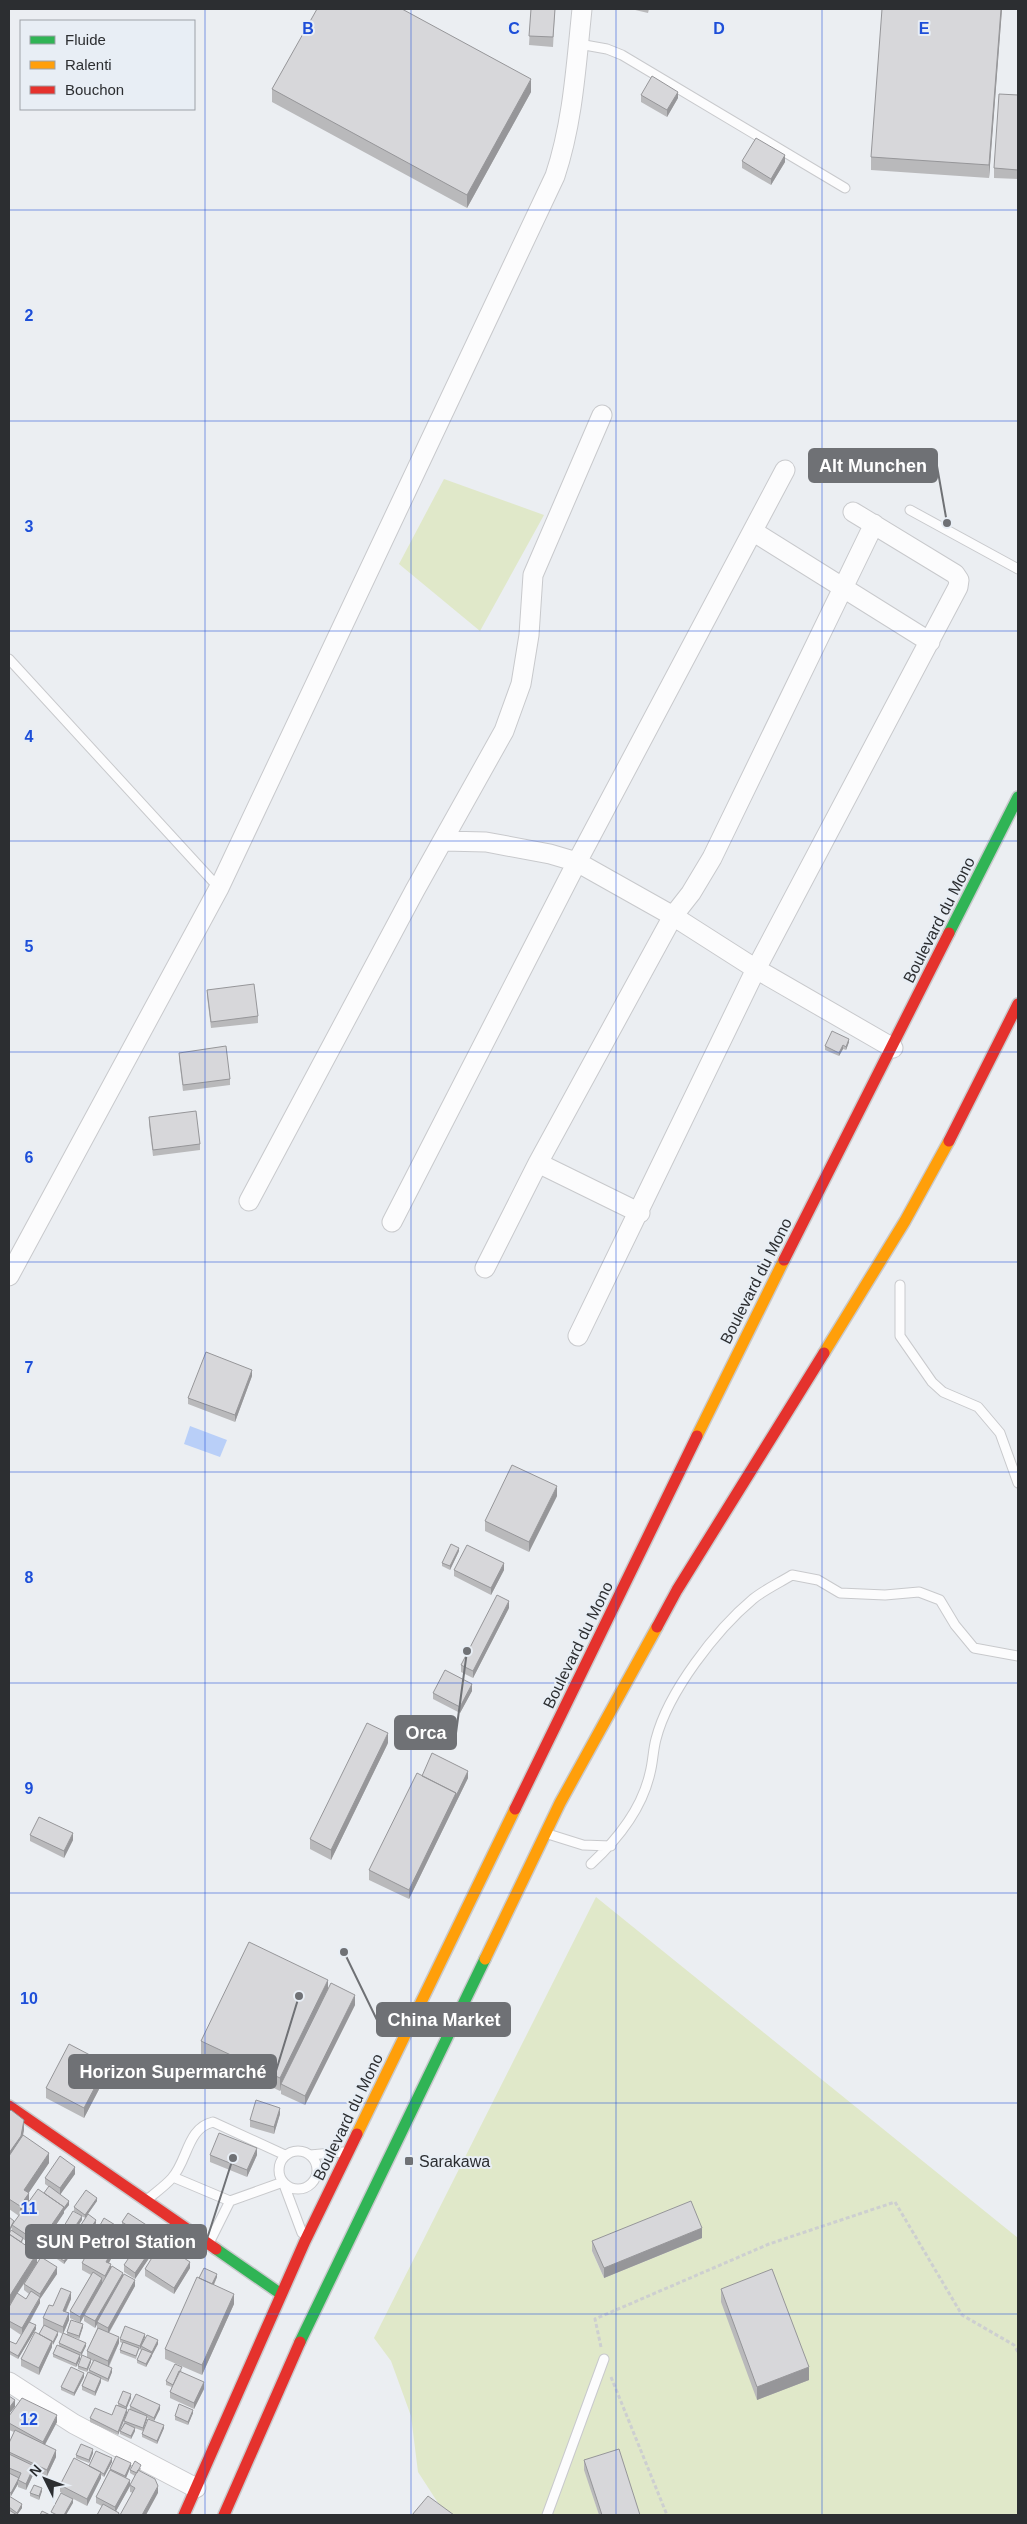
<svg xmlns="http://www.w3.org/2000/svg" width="1027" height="2524" font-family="Arial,sans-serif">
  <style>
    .green { fill: #e0e8c9; fill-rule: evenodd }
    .water { fill: #b9cff8 }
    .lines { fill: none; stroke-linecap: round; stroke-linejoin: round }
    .lane-casing { stroke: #c8c9cc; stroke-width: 11 }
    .street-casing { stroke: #c8c9cc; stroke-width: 21 }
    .fast-casing { stroke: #c8c9cc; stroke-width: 14 }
    .slow-casing { stroke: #c8c9cc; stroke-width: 14 }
    .jam-casing { stroke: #c8c9cc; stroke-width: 14 }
    .path { stroke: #cdcfd0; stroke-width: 3; stroke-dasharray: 4 2.5; stroke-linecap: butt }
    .lane { stroke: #fcfcfd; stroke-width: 9 }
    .street { stroke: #fcfcfd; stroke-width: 19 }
    .fast { stroke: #30b455; stroke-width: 11 }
    .slow { stroke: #ff9f0a; stroke-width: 11 }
    .jam { stroke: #e5322d; stroke-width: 11 }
    .wall { fill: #b9b9bb; fill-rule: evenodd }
    .shaded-wall { fill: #969699 }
    .building { fill: #d7d7da; stroke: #969699 }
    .grid { fill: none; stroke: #1d4ed8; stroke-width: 1; stroke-opacity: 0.55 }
    .poi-dot { fill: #6f7175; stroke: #e8eef5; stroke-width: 2 }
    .labels { text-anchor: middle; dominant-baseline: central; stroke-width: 4; stroke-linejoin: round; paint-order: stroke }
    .street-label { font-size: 16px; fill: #2c2e31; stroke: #e8eef5 }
    .poi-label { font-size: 16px; fill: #2c2e31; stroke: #e8eef5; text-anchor: start }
    .grid-label { font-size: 16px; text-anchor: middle; font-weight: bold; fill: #1d4ed8; stroke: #e8eef5; stroke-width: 4; stroke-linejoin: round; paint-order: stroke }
    .leader { fill: none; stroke: #6f7175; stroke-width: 2 }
    .callout-dot { fill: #6f7175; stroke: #e8eef5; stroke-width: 2 }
    .callout { fill: #6f7175; stroke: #6f7175; stroke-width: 2 }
    .callout-label { font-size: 18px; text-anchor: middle; font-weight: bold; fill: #fff }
  </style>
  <rect width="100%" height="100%" fill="#ebeef2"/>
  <!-- green -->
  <path class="green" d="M444 479 544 515 480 631 399 564Z
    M596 1897 1018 2238V2515H637L585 2470 599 2515H449L442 2509 418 2472 411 2416 391 2361 374 2338ZM702 2238 604 2278 592 2251Z"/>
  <!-- water -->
  <path class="water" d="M190 1426 227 1440 220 1457 184 1444Z"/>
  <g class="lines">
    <!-- lane casing -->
    <g class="lane-casing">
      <path id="lane" d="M579 44 607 49 622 55 845 188
        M910 510 1018 569
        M9 659 219 888
        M900 1285V1336L932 1382 943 1392 978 1407 1000 1433 1018 1483
        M548 1834 583 1845 611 1846
        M591 1864C618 1839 642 1809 650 1773 653 1762 653 1750 656 1739 668 1692 716 1630 753 1599 764 1590 779 1583 792 1575L818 1580 840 1593 885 1595 919 1592 940 1600 955 1625 974 1648 1018 1656
        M279 2170a19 19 0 1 1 38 0a19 19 0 1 1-38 0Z
        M310 2155 343 2152
        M173 2177 230 2201 283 2182 302 2233
        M148 2199C156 2192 165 2186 172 2178 188 2160 187 2128 213 2122L285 2155
        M210 2241 230 2201
        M547 2515 604 2359"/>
    </g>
    <!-- street casing -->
    <g class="street-casing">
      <path id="street" d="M754 532 930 642
        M444 841 486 842 550 854 577 862 673 916 756 969 893 1048
        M538 1163 640 1213
        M249 1201 415 890 504 731 521 684 529 635 533 575 602 415
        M392 1222 577 862 785 470
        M485 1268 538 1163 673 916 691 893 712 858 874 524
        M9 1276 219 888 555 176C573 122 576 66 582 9
        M578 1336 756 969 958 587 959 580 955 574 853 512
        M9 2382 74 2424 196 2488"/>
    </g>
    <!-- fast casing -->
    <g class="fast-casing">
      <path id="fast" d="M949 933 1018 797
        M216 2249 281 2294
        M300 2342 485 1959"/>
    </g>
    <!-- slow casing -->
    <g class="slow-casing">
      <path id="slow" d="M824 1353 905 1221 949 1141
        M697 1436 784 1260
        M485 1959 560 1803 657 1627
        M357 2134 515 1809"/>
    </g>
    <!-- jam casing -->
    <g class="jam-casing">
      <path id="jam" d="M949 1141 1018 1004
        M784 1260 949 933
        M657 1627 677 1590 824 1353
        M515 1809 697 1436
        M9 2106 216 2249
        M184 2515 305 2241 357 2134
        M224 2515 300 2342"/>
    </g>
    <!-- path -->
    <path class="path" d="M601 2347 595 2319 769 2244 895 2202 962 2315 1014 2345 1018 2352
      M611 2377 667 2515"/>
    <!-- lane -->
    <use href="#lane" class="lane"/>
    <!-- street -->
    <use href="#street" class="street"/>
    <!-- fast -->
    <use href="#fast" class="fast"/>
    <!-- slow -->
    <use href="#slow" class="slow"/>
    <!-- jam -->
    <use href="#jam" class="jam"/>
  </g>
  <!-- wall -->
  <path class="wall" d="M531 9H555L553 47 529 45Z
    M631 9H649L648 13Z
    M1002 9 989 178 871 170V157Z
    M272 89 531 92 467 208 272 102Z
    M641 95 678 98 667 117 641 102Z
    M1018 95V179L994 178V168Z
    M742 161 785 162 771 185 742 168Z
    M207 990 258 1016V1023L211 1028 207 996Z
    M849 1042 846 1050 843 1049 839 1056 825 1050V1046Z
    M179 1053 230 1079V1085L183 1091 179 1059Z
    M149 1117 200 1144V1150L153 1156 149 1124Z
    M252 1376 235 1422 188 1404V1398Z
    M557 1496 529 1552 485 1531V1521Z
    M459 1551 450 1570 442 1566V1563Z
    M454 1570H504L491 1595 454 1576Z
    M509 1608 473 1678 461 1672V1665Z
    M472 1691 460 1713 433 1699V1693Z
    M388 1743 331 1860 310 1849V1839Z
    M422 1776 468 1778 409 1899 369 1880V1870Z
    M30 1835 73 1840 64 1858 30 1841Z
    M328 1990 355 2005 305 2105 281 2094V2090L280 2091 201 2054V2041Z
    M107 2074 84 2118 46 2098V2088Z
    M9 2112 24 2130 22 2136 49 2163 28 2193 29 2202 44 2193 49 2187 45 2184V2178L75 2174 60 2194 69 2205 64 2211V2213L39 2250 23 2239 22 2243 37 2262 57 2274 40 2299V2303L30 2322 36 2329 18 2359 9 2354V2341L16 2344 21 2335 9 2327V2307L14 2299 9 2306V2234L12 2231V2227L9 2217 14 2222 19 2216 9 2209ZM24 2284V2290L29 2294 26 2299 17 2294Z
    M280 2114 274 2134 250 2127V2120Z
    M210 2155H257L247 2177 210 2162Z
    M97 2201 88 2214 96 2223 86 2240 77 2234V2231L85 2218 74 2211V2207Z
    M82 2220 69 2239 61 2234V2231Z
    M122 2222 148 2229 142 2238 122 2225Z
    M99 2227 128 2237 123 2245 99 2230Z
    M702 2238 604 2278 592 2251V2241Z
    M160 2242 135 2279 124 2272V2265Z
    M47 2249H75L64 2264 47 2252Z
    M94 2253 112 2257 109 2263 111 2268 135 2286 109 2333 119 2343 109 2367 112 2372 108 2382 101 2379V2382L95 2396 82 2390V2386L89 2373V2370L93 2361 91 2360V2362L87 2372 78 2369V2366L87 2357V2351L97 2329V2323L95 2328 84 2321V2316L80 2323 83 2327 79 2339 68 2335 86 2346 81 2356 80 2355V2359L76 2367 53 2357V2354L59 2346V2343L67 2335V2332L78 2322 70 2318V2311L91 2275 82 2270V2263Z
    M190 2268 174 2294 145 2276V2269Z
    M217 2277 214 2285 234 2304 202 2375 165 2359V2349L199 2278Z
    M721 2289 809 2380 757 2400 721 2302Z
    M71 2299 66 2312 69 2320 63 2334 56 2331 58 2335 52 2345V2347L39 2375 21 2366V2359L39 2334 44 2325H43V2318L53 2306Z
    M145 2337 140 2350 139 2349 136 2359 120 2353V2350L122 2343 120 2342V2339Z
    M158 2344 146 2367 137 2363V2360L141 2350V2346Z
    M182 2370 181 2372 204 2389 194 2409 170 2398V2392L172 2387 166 2385V2381Z
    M84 2377 74 2396 61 2390V2387Z
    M131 2398 126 2409 127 2413 118 2435 90 2422V2418L112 2415 118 2406V2403Z
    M130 2406 160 2409 154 2421 164 2428 157 2444 142 2437V2434L143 2431 135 2428V2431L131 2439 120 2434V2431L130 2409ZM147 2418 152 2420 143 2431 147 2419Z
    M193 2413 188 2425 175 2420V2416Z
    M9 2416 57 2422 45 2445 56 2457 47 2476 34 2470V2473L26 2490 18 2487V2484L11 2496 9 2495V2443L14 2432 9 2430Z
    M93 2453 89 2463 76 2458V2455Z
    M584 2460 640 2515H599L584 2470Z
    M112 2462 104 2477 101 2475V2478L87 2506 60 2492V2485L89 2466Z
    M131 2466 126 2478 130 2486 116 2511 119 2515 96 2503V2497L110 2469Z
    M141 2468 140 2471 158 2493H133L130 2492V2485L135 2476 130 2473V2470Z
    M42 2491 39 2500 30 2496V2493Z
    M9 2496 22 2508 17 2515H9Z"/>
  <!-- shaded-wall -->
  <path class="shaded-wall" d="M1001 9H1002L989 178V165Z
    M531 79V92L467 208V195Z
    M678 92V98L667 117V110Z
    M785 155V162L771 185V179Z
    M849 1039V1042L846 1050V1047Z
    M843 1045V1049L839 1056V1053Z
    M252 1370V1376L235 1422V1415Z
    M557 1486V1496L529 1552V1542Z
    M459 1548V1551L450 1570V1566Z
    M504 1563V1570L491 1595V1588Z
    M509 1601V1608L473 1678V1671Z
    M472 1684V1691L460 1713V1707Z
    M388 1733V1743L331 1860V1850Z
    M468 1771V1778L409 1899V1890L456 1793Z
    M73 1833V1840L64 1858V1851Z
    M328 1980V1993L281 2084 280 2091V2078Z
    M355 1995V2005L305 2105V2096Z
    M107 2064V2074L84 2118V2108Z
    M280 2108V2114L274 2134V2127Z
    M24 2120V2130L21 2146 9 2163V2153Z
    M257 2148V2155L247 2177V2170Z
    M49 2153V2163L24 2200V2190Z
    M75 2167V2174L60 2195V2188Z
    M29 2193V2203L20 2216V2206Z
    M97 2198V2201L85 2218V2215Z
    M69 2201V2205L64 2211V2213L39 2250V2243L64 2207Z
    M82 2216V2220L69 2239V2236Z
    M96 2220V2223L86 2240V2236Z
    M14 2221V2224L12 2225V2227L9 2233V2230Z
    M148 2226V2229L142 2238V2235Z
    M702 2228V2238L604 2278V2268Z
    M128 2233V2237L123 2245V2242Z
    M160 2236V2242L135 2279V2273Z
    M75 2246V2249L64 2264V2261Z
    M112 2251V2257L106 2268V2262Z
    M37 2253V2263L9 2306V2297Z
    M190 2262V2268L174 2294V2288Z
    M111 2264V2271L105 2282V2276Z
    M57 2267V2274L40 2299V2303L22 2335V2328L40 2298V2294Z
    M123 2273V2279L95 2328V2321Z
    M217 2274V2277L211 2290V2286Z
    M102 2278V2285L80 2323V2317Z
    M135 2280V2286L108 2334V2328Z
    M71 2292V2299L63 2317V2311Z
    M234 2294V2304L202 2375V2365Z
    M69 2313V2320L63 2334V2327Z
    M83 2324V2327L79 2339V2336Z
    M36 2325V2329L18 2359V2356Z
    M58 2332V2335L53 2345V2342Z
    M145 2334V2337L140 2350V2346Z
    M119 2337V2343L108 2367V2361Z
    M158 2340V2344L152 2355V2352Z
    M52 2341V2347L39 2375V2368Z
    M86 2343V2346L81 2356V2353Z
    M152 2353V2356L146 2367V2364Z
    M80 2355V2359L76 2367V2364Z
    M91 2359V2362L87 2372V2369Z
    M809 2367V2380L757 2400V2387Z
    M112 2368V2372L108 2382V2379Z
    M84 2373V2377L74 2396V2393Z
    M101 2378V2382L95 2396V2392Z
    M204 2382V2389L194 2409V2403Z
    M131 2394V2398L126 2410V2407Z
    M15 2400V2407L9 2414V2408Z
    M160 2405V2409L154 2421V2418Z
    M127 2409V2413L118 2435V2432Z
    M193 2410V2413L188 2425V2422Z
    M57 2415V2422L43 2448V2442Z
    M147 2416V2419L143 2431V2428Z
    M164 2425V2428L157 2444V2441Z
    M135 2428V2431L131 2439V2436Z
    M93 2449V2453L89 2463V2460Z
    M56 2450V2457L47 2476V2470Z
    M112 2458V2462L104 2477V2474Z
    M131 2463V2466L125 2480V2476Z
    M34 2466V2473L26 2490V2484Z
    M101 2472V2478L87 2506V2499Z
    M18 2480V2484L11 2496V2493Z
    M130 2480V2486L115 2513V2507Z
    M158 2486V2493L146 2515H142Z
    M42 2488V2491L39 2500V2496Z
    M73 2499V2503L66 2515H64Z
    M22 2504V2508L17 2515V2513Z"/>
  <!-- building -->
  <path class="building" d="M317 9H402L531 79 467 195 272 89Z
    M531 9H555L553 37 529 36Z
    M882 9H1001L989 165 871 157Z
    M652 76 678 92 667 110 641 95Z
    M999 94 1018 95V170L994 168Z
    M756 138 785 155 771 179 742 161Z
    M254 984 258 1016 211 1022 207 990Z
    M832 1031 849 1039 846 1047 843 1045 839 1053 825 1046Z
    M226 1046 230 1079 183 1085 179 1053Z
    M196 1111 200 1144 153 1150 149 1117Z
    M206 1352 252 1370 235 1415 188 1398Z
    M512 1465 557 1486 529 1542 485 1521Z
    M451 1544 459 1548 450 1566 442 1563Z
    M467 1545 504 1563 491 1588 454 1570Z
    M497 1595 509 1601 473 1671 461 1665Z
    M445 1670 472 1684 460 1707 433 1693Z
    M367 1723 388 1733 331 1850 310 1839Z
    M432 1753 468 1771 456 1796V1793L422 1776Z
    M417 1773 456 1793 409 1890 369 1870Z
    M39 1817 73 1833 64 1851 30 1835Z
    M249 1942 328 1980 280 2078 201 2041Z
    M331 1983 355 1995 305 2096 281 2084Z
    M69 2044 107 2064 84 2108 46 2088Z
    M256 2100 280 2108 274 2127 250 2120Z
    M11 2110 24 2120 21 2136 9 2153V2112Z
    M219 2133 257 2148 247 2170 210 2155Z
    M23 2135 49 2153 24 2190 29 2193 20 2206 9 2199V2156Z
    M60 2156 75 2167 60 2188 45 2178Z
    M49 2186 69 2201 64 2208V2207L44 2193Z
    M38 2189 64 2207 39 2243 12 2225Z
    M86 2190 97 2198 85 2215 74 2207Z
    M691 2201 702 2228 604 2268 592 2241Z
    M73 2211 82 2216 69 2236 61 2231Z
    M128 2213 148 2226 142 2235 122 2222Z
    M88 2214 96 2220 86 2236 77 2231Z
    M9 2217 14 2221 9 2230Z
    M104 2218 128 2233 123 2242 99 2227Z
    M149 2228 160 2236 135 2273 124 2265Z
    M11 2230 23 2238 21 2242 9 2234Z
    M9 2234 37 2253 9 2297Z
    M58 2234 75 2246 64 2261 47 2249Z
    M161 2243 190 2262 174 2288 145 2269Z
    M99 2244 112 2251 106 2262 111 2264 105 2276 82 2263 89 2250 94 2253Z
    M41 2257 57 2267 40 2294 24 2284Z
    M112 2266 123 2273 95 2321 84 2315Z
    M204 2268 217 2274 212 2284 199 2278Z
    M772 2269 809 2367 757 2387 721 2289Z
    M93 2272 102 2278 80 2317 70 2311Z
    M124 2274 135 2280 108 2328 97 2322Z
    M197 2277 234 2294 202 2365 165 2349Z
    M61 2288 71 2292 63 2311 69 2313 63 2327 43 2318 49 2305 53 2306Z
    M31 2291 40 2297 22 2328 9 2321V2307L17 2293 26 2299Z
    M71 2320 83 2324 79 2336 67 2332Z
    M29 2322 36 2325 18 2356 9 2351V2341L16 2344Z
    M44 2325 58 2332 53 2342 39 2334Z
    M125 2326 145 2334 140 2346 120 2339Z
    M98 2328 119 2337 108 2361 87 2351Z
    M35 2332 52 2341 39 2368 21 2359Z
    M63 2333 86 2343 81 2353 59 2343Z
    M147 2335 158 2340 152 2352 141 2346Z
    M123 2342 139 2348 136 2356 120 2350Z
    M57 2345 80 2355 76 2364 53 2354Z
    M142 2349 152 2353 146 2364 137 2360Z
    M82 2355 91 2359 87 2369 78 2366Z
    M94 2360 112 2368 108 2379 89 2370Z
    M175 2364 182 2367 173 2385 166 2381Z
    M71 2367 84 2373 74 2393 61 2387Z
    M179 2371 204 2382 194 2403 170 2392Z
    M88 2372 101 2378 95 2392 82 2386Z
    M123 2391 131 2394 126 2407 118 2403Z
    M136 2394 160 2405 154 2418 130 2406Z
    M9 2396 15 2400 9 2408Z
    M22 2398 57 2415 43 2442 9 2423V2416Z
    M179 2404 193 2410 188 2422 175 2416Z
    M116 2405 127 2409 118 2432 90 2418 95 2408 112 2415Z
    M129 2409 147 2416 143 2428 124 2421Z
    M148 2419 164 2425 157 2441 142 2434Z
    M125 2423 135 2428 131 2436 120 2431Z
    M15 2430 56 2450 47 2470 9 2452V2443Z
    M81 2444 93 2449 89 2460 76 2455Z
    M619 2449 640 2515H602L584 2460Z
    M96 2451 112 2458 104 2474 89 2466Z
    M9 2454 34 2466 26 2484 18 2480 21 2473 9 2468Z
    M116 2456 131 2463 125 2476 110 2469Z
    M74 2458 101 2472 87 2499 60 2485Z
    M135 2461 141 2465 137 2473 130 2470Z
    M110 2470 130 2480 115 2507 96 2497Z
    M138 2470 155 2479 158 2486 142 2515H120L135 2488 130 2485Z
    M9 2473 19 2478 11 2493 9 2492Z
    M34 2485 42 2488 39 2496 30 2493Z
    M61 2493 73 2499 64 2515H57L51 2512Z
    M9 2496 22 2504 17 2513 9 2507Z
    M428 2496 454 2515H412Z
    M103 2504 119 2513 118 2515H97Z
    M9 2510 17 2515H9Z
    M42 2511 50 2515H40Z"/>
  <!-- grid -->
  <path class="grid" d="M205 9V2515M411 9V2515M616 9V2515M822 9V2515M9 210H1018M9 421H1018M9 631H1018M9 841H1018M9 1052H1018M9 1262H1018M9 1472H1018M9 1683H1018M9 1893H1018M9 2103H1018M9 2314H1018"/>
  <!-- markers -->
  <rect class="poi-dot" x="404" y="2156" width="10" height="10" rx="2.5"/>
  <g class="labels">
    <!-- street labels -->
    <g class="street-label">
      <text transform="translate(939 920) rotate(-63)">Boulevard du Mono</text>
      <text transform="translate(756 1281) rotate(-63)">Boulevard du Mono</text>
      <text transform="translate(578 1645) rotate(-64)">Boulevard du Mono</text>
      <text transform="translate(348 2117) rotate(-64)">Boulevard du Mono</text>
    </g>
    <!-- poi labels -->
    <g class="poi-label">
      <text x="419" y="2161">Sarakawa</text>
    </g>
  </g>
  <g class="grid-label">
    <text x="308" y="34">B</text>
    <text x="514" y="34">C</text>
    <text x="719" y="34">D</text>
    <text x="924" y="34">E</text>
    <text x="29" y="321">2</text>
    <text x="29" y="532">3</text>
    <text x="29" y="742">4</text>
    <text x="29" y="952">5</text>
    <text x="29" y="1163">6</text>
    <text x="29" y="1373">7</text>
    <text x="29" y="1583">8</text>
    <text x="29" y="1794">9</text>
    <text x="29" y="2004">10</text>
    <text x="29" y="2214">11</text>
    <text x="29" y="2425">12</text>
  </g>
  <!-- callouts -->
  <path class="leader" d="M947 523L937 466M467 1651L456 1733M344 1952L377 2020M299 1996L276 2071M233 2158L206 2242"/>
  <g class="callout-dot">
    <circle cx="947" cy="523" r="5"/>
    <circle cx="467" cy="1651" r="5"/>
    <circle cx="344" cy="1952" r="5"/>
    <circle cx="299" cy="1996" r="5"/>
    <circle cx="233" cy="2158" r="5"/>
  </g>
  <g class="callout">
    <rect x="809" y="449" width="128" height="33" rx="5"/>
    <rect x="395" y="1716" width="61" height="33" rx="5"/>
    <rect x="377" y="2003" width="133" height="33" rx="5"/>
    <rect x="69" y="2055" width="207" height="33" rx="5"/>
    <rect x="26" y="2225" width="180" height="33" rx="5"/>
  </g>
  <g class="callout-label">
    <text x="873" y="472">Alt Munchen</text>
    <text x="426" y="1739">Orca</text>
    <text x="444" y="2026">China Market</text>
    <text x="173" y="2078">Horizon Supermarché</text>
    <text x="116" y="2248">SUN Petrol Station</text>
  </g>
  <!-- border -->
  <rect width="1027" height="2524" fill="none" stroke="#2c2e31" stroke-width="20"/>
  <!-- legend -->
  <rect x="20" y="20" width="175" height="90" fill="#e8eef5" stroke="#9da1a7"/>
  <rect x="30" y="36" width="25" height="8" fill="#30b455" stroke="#9da1a7"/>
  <text x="65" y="45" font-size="15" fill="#2c2e31">Fluide</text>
  <rect x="30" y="61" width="25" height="8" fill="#ff9f0a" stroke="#9da1a7"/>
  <text x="65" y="70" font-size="15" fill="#2c2e31">Ralenti</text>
  <rect x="30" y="86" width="25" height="8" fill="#e5322d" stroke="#9da1a7"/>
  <text x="65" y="95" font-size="15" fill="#2c2e31">Bouchon</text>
  <!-- north arrow -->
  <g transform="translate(45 2479) rotate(312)" stroke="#e8eef5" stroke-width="4" paint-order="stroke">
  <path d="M0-4L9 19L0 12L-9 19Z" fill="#2c2e31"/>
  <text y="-8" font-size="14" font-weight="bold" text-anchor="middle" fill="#2c2e31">N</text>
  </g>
</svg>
